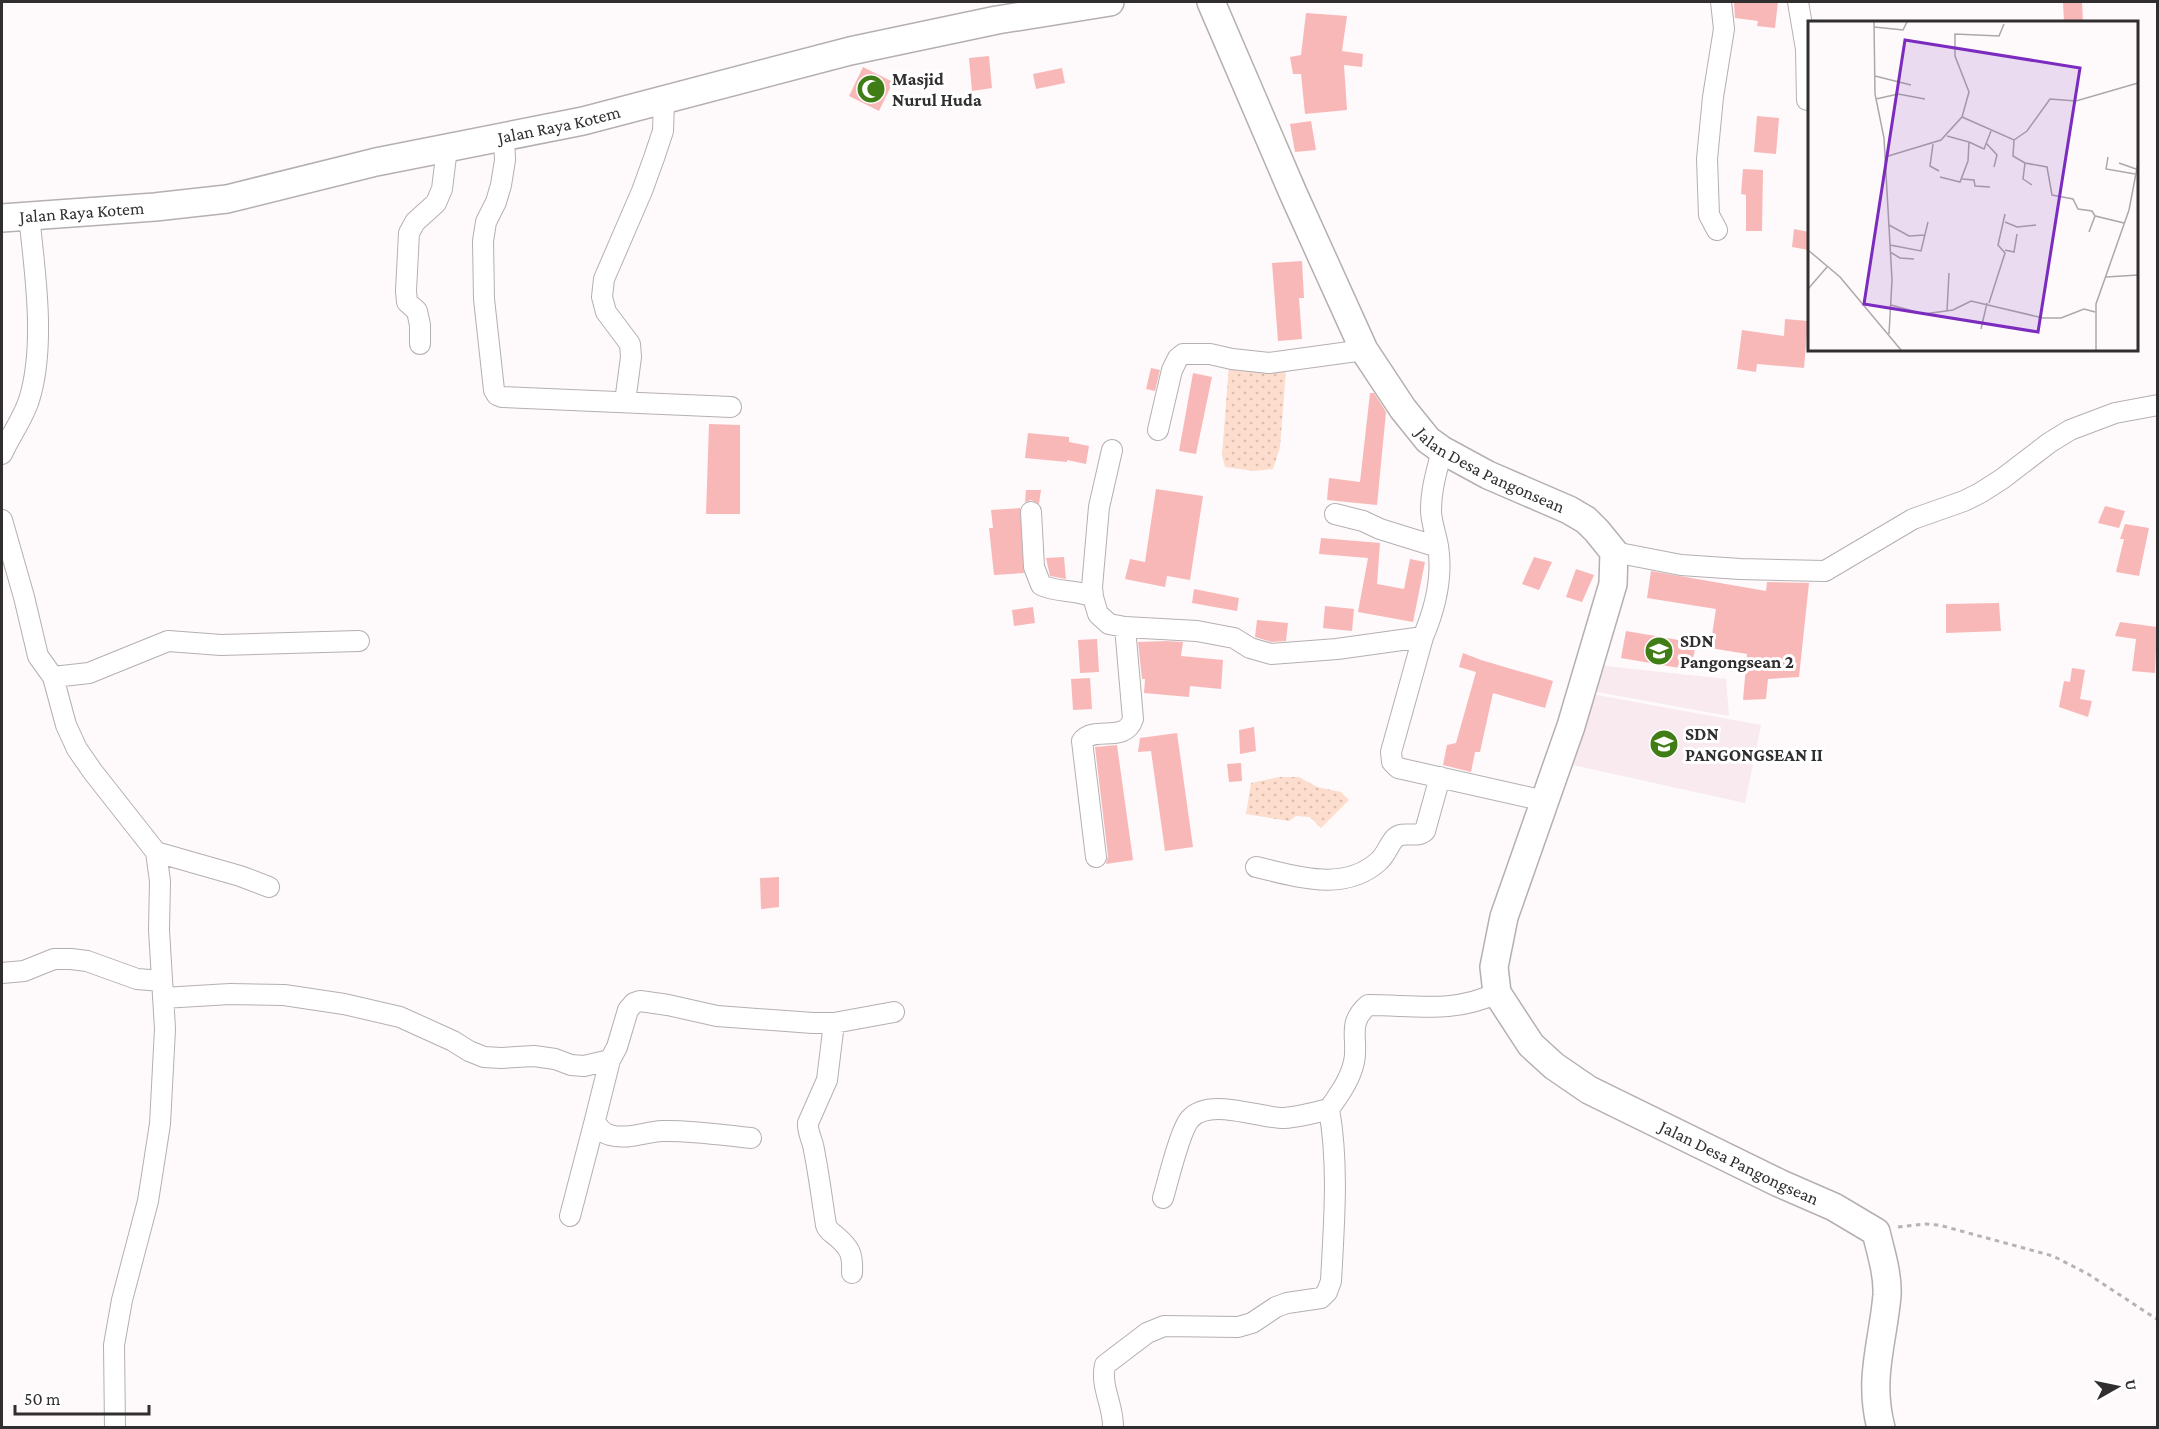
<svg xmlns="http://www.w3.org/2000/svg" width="2159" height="1429" font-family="'Crimson Pro',serif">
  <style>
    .built { fill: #f8eaef }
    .grass { fill: url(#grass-dots) }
    .building { fill: #f9b8b8 }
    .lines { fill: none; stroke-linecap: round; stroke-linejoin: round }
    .street-casing { stroke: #b5afb2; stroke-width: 22 }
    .secondary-casing { stroke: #b5afb2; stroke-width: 30 }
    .path { stroke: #b7b3b5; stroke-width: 3; stroke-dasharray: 4.5 4.5; stroke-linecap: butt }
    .street { stroke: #fff; stroke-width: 20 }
    .secondary { stroke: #fff; stroke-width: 27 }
    .labels { text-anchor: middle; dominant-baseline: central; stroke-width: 6; stroke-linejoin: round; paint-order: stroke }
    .poi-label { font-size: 18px; font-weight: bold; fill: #302e2f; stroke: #fff; text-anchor: start }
    .street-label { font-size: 18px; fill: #302e2f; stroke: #fff }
    .inset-road { fill: none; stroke: #aca8a9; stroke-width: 1.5 }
    .view { fill: #7b2cbf; fill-opacity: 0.15; stroke: #7b2cbf; stroke-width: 3 }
    .inset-edge { fill: none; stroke: #302e2f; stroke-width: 3 }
  </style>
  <defs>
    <pattern id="grass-dots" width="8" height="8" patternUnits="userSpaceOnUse" patternTransform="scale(1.5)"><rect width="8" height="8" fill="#fdddcd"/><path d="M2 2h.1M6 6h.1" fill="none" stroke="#d9beb0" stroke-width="1.8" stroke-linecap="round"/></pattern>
  </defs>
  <rect width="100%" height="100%" fill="#fef9fb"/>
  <!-- built -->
  <path class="built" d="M1596 665 1726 679 1729 716 1586 690Z
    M1586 693 1761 725 1745 803 1564 763Z"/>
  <!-- grass -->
  <path class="grass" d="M1229 365 1286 370 1280 447 1273 469 1255 471 1225 467 1222 455Z
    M1279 777H1299L1317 787 1341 792 1349 800 1321 828 1310 817 1296 816 1289 821 1246 814 1251 783Z"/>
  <!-- building -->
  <path class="building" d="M1734 2H1778L1775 28 1757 26 1758 21 1735 18Z
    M2063 2H2082L2083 22H2064Z
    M1306 13 1347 16 1342 51 1363 54 1362 67 1344 65 1347 110 1305 114 1301 74H1293L1290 57 1301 55Z
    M989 56 992 88 972 91 969 58Z
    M863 67 893 82 879 111 849 96Z
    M1062 68 1065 83 1036 89 1033 74Z
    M1757 116 1779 118 1776 154 1754 152Z
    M1311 121 1316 150 1295 152 1290 124Z
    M1743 169 1763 170 1762 231H1746V195L1741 194Z
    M1794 229 1809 232V250L1792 247Z
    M1302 261 1304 298H1299L1302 339 1278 341 1272 263Z
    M1785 319 1808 321 1804 368 1757 364 1756 372 1737 369 1742 330 1784 336Z
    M1151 368 1160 370 1155 391 1146 389Z
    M1193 373 1212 377 1196 454 1179 451Z
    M1370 393H1374L1386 412 1377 505 1327 500 1329 478 1360 482Z
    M709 424 740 425V514H706Z
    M1028 433 1069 437V442L1089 446 1086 464 1067 460V462L1025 458Z
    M1156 489 1203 496 1190 580 1167 576 1165 587 1125 579 1130 559 1145 562Z
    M1026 490H1041L1039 504 1031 500 1025 502Z
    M2105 506 2125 511 2119 528 2098 523Z
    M1020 508 1024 573 994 575 989 528H993L991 510Z
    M2125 524 2149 528 2139 576 2116 572 2124 539H2120Z
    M1321 538 1380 543 1377 584 1404 589 1410 559 1425 562 1413 622 1358 612 1368 558 1319 554Z
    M1064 557 1066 579 1050 576 1046 558Z
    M1534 557 1552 562 1539 590 1522 584Z
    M1576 569 1594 575 1582 602 1566 597Z
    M1651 571 1766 591 1767 582 1809 583 1799 677 1768 679 1766 699 1743 700 1747 654 1710 648 1716 609 1647 598Z
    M1194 589 1239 598 1237 611 1192 603Z
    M1999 603 2001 631 1946 633V604Z
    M1325 606 1354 609 1352 631 1323 628Z
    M1033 607 1035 623 1014 626 1012 610Z
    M1257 620 1288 623 1286 641 1272 642 1255 637Z
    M2120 622 2157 627 2155 673 2132 671 2136 639 2115 636Z
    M1626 631 1696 643 1691 670 1621 658Z
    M1097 639 1099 672 1080 673 1078 640Z
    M1166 641 1183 642 1181 656 1223 660 1221 689 1190 686 1189 697 1144 693 1145 679H1142L1138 642Z
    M1463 653 1481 660 1553 681 1545 708 1493 693 1480 752H1475L1471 772 1443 765 1447 745 1456 743 1476 672 1459 667Z
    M2072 668 2085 670 2080 699 2092 701 2088 717 2059 707 2064 681 2070 682Z
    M1090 678 1092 709 1073 710 1071 679Z
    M1254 727 1256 751 1240 754 1239 730Z
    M1177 733 1193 847 1165 851 1151 751 1138 752 1140 738Z
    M1117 745 1133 860 1106 864 1108 856 1095 747Z
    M1241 763 1242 781 1229 782 1227 764Z
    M779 877V907L761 909 760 878Z"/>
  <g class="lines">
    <!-- street casing -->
    <g class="street-casing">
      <path id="street" d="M1798 2 1806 49 1807 100
        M504 136 505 160 501 185 496 202 486 222 483 241 484 299 494 390 497 395 502 397 731 407
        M1717 230 1709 215 1707 159 1713 97 1724 29 1721 2
        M420 344V325L417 311 407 302 406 291 409 233 415 222 436 203 442 189 447 148
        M625 402 631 357 630 344 606 312 602 297 604 279 642 191 654 158 663 131 664 100
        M1158 430 1172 370 1178 358 1183 354H1210L1232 359 1269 363 1364 350
        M1112 450 1099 507 1092 587 1093 597 1098 614 1109 624 1125 627 1197 631 1234 638 1250 648 1271 654 1337 649 1423 637C1435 609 1443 577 1438 546 1436 534 1431 522 1431 510 1431 489 1437 470 1442 450
        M2 454C10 436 23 419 29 400 46 346 35 272 29 216
        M1031 512 1034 567 1041 585C1057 593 1076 589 1093 597
        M1335 514 1363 521 1380 529 1438 547
        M2 520 24 597 38 656 53 677 66 725 77 749 93 772 156 852 160 881 159 930 165 1029 160 1124 148 1201 122 1300 114 1345 115 1428
        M1614 552 1681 565 1740 569 1825 571 1913 519 1964 501 1980 493 2002 479 2049 443 2070 430 2115 413 2158 405
        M1423 637 1391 752 1392 762 1398 768 1545 801
        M53 677 89 673 168 641 221 645 359 641
        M156 852 240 876 269 887
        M1096 857 1082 741C1094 725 1125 744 1133 719L1125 627
        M1256 867C1296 876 1344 893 1379 861 1386 855 1389 844 1395 838 1404 830 1416 839 1425 831L1440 777
        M2 973 24 971 54 959H71L87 961 137 979 162 981
        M163 998 230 994 284 995 344 1004 400 1017 453 1041 469 1051 484 1057 501 1058 534 1056 555 1059 571 1065 584 1066 610 1060 617 1047 628 1010 634 1003 640 1001 668 1005 717 1016 813 1023H834L894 1012
        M834 1023 827 1080 808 1123C807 1132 813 1141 814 1150 819 1175 822 1200 826 1225 828 1231 831 1232 836 1236 850 1248 853 1254 852 1273
        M610 1060 595 1120C598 1128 602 1133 610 1135 627 1140 645 1132 662 1131 691 1130 722 1135 751 1138
        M1163 1198C1168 1181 1180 1130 1190 1119 1209 1097 1258 1118 1284 1118 1299 1117 1314 1113 1329 1109 1339 1095 1350 1080 1354 1062 1359 1039 1346 1024 1368 1005 1414 1005 1453 1014 1497 993
        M570 1216 595 1120
        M1113 1428C1114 1406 1100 1387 1105 1365L1147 1333 1164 1326 1238 1327 1252 1323 1276 1307 1287 1303 1321 1298 1327 1292 1331 1281C1334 1223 1339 1166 1329 1109"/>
    </g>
    <!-- secondary casing -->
    <g class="secondary-casing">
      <g id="secondary">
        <path id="s1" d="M1211 2 1293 193 1364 350 1403 409 1428 440 1442 450 1488 475 1569 510 1586 520 1597 531 1614 552 1613 584 1571 726 1504 917 1494 967 1497 993 1531 1045 1554 1066 1589 1090 1779 1183 1834 1207 1876 1232C1881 1253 1888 1274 1887 1295 1883 1343 1868 1378 1881 1428"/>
        <path id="s2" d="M2 218 155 207 227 199 376 162 583 121 850 51 997 20 1110 2"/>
      </g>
    </g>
    <!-- path -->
    <path class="path" d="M1898 1227 1925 1224 1939 1225 2053 1256 2088 1274 2158 1320"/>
    <!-- street -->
    <use href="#street" class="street"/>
    <!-- secondary -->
    <use href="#secondary" class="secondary"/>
  </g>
  <!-- icons -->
  <defs>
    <g id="mosque-disc" transform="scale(1.5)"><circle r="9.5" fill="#417d17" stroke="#fff"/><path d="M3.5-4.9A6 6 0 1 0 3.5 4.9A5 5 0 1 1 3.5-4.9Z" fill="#fff"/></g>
    <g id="school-disc" transform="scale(1.5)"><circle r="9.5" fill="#417d17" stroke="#fff"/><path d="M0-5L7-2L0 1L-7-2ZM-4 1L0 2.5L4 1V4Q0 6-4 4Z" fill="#fff"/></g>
  </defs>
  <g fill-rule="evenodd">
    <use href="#mosque-disc" x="871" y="89"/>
    <use href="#school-disc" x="1659" y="651"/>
    <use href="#school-disc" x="1664" y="744"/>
  </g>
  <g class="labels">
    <!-- poi labels -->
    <g class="poi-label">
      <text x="892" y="79">Masjid<tspan x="892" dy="21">Nurul Huda</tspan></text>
      <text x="1680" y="641">SDN<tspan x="1680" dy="21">Pangongsean 2</tspan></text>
      <text x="1685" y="734">SDN<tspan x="1685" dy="21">PANGONGSEAN II</tspan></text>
    </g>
    <!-- street labels -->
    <g class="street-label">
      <text stroke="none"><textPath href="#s2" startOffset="566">Jalan Raya Kotem</textPath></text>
      <text stroke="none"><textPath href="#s2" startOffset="80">Jalan Raya Kotem</textPath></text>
      <text stroke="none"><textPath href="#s1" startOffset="560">Jalan Desa Pangonsean</textPath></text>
      <text stroke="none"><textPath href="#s1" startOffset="1473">Jalan Desa Pangongsean</textPath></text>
    </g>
  </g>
  <!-- overview -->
  <g transform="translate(1808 21)">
    <rect width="330" height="330" fill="#fef9fb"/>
    <path class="inset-road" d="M66 1 67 73 76 117 84 259 81 313M66 6 95 9 99 1M67 55 103 64M68 78 90 73 117 78M154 96 161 71 147 35V13L191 15 196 3M206 119 205 135 217 142 215 158 224 164M161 121 176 128 183 110M178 122 189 134 186 146M125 123 122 145 131 150M77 136 133 119 154 96 206 119 219 110 242 78 268 80 330 62M300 136 298 148 327 153M217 142 239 146 244 174 265 178 270 188 284 190 287 195M311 142 328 148M132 156 152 161 160 140 161 121 139 115M154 158 166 159 167 165 182 166M197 201 209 206 228 204M81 204 101 215 117 214M281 211 287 195 316 202M82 224 113 230 120 201M0 229 32 256 93 329M197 229 206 231 209 213M82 231 92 237 106 238M298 256 330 254M0 268 19 246M181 282 197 232 190 224 197 193M83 284 116 293 145 289 163 280 235 297H253L276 288 287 291M139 290 141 252M173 308 179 282M288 329V283L321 189 330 142"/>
    <path class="view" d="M97 19 272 47 230 311 56 283Z"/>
    <rect width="330" height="330" class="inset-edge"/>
  </g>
  <!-- border -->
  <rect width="2159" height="1429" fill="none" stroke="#302e2f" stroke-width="6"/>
  <!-- north arrow -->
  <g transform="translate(2117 1387) rotate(81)" stroke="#ffffff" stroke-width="4.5" paint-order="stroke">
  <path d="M0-4.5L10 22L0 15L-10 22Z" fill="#302e2f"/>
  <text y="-9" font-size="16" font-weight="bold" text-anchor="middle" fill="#302e2f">U</text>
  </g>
  <!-- scale -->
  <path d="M15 1405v9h134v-9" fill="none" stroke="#302e2f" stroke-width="3"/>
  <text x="24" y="1405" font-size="18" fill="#302e2f" stroke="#ffffff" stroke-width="4.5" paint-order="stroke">50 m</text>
</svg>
